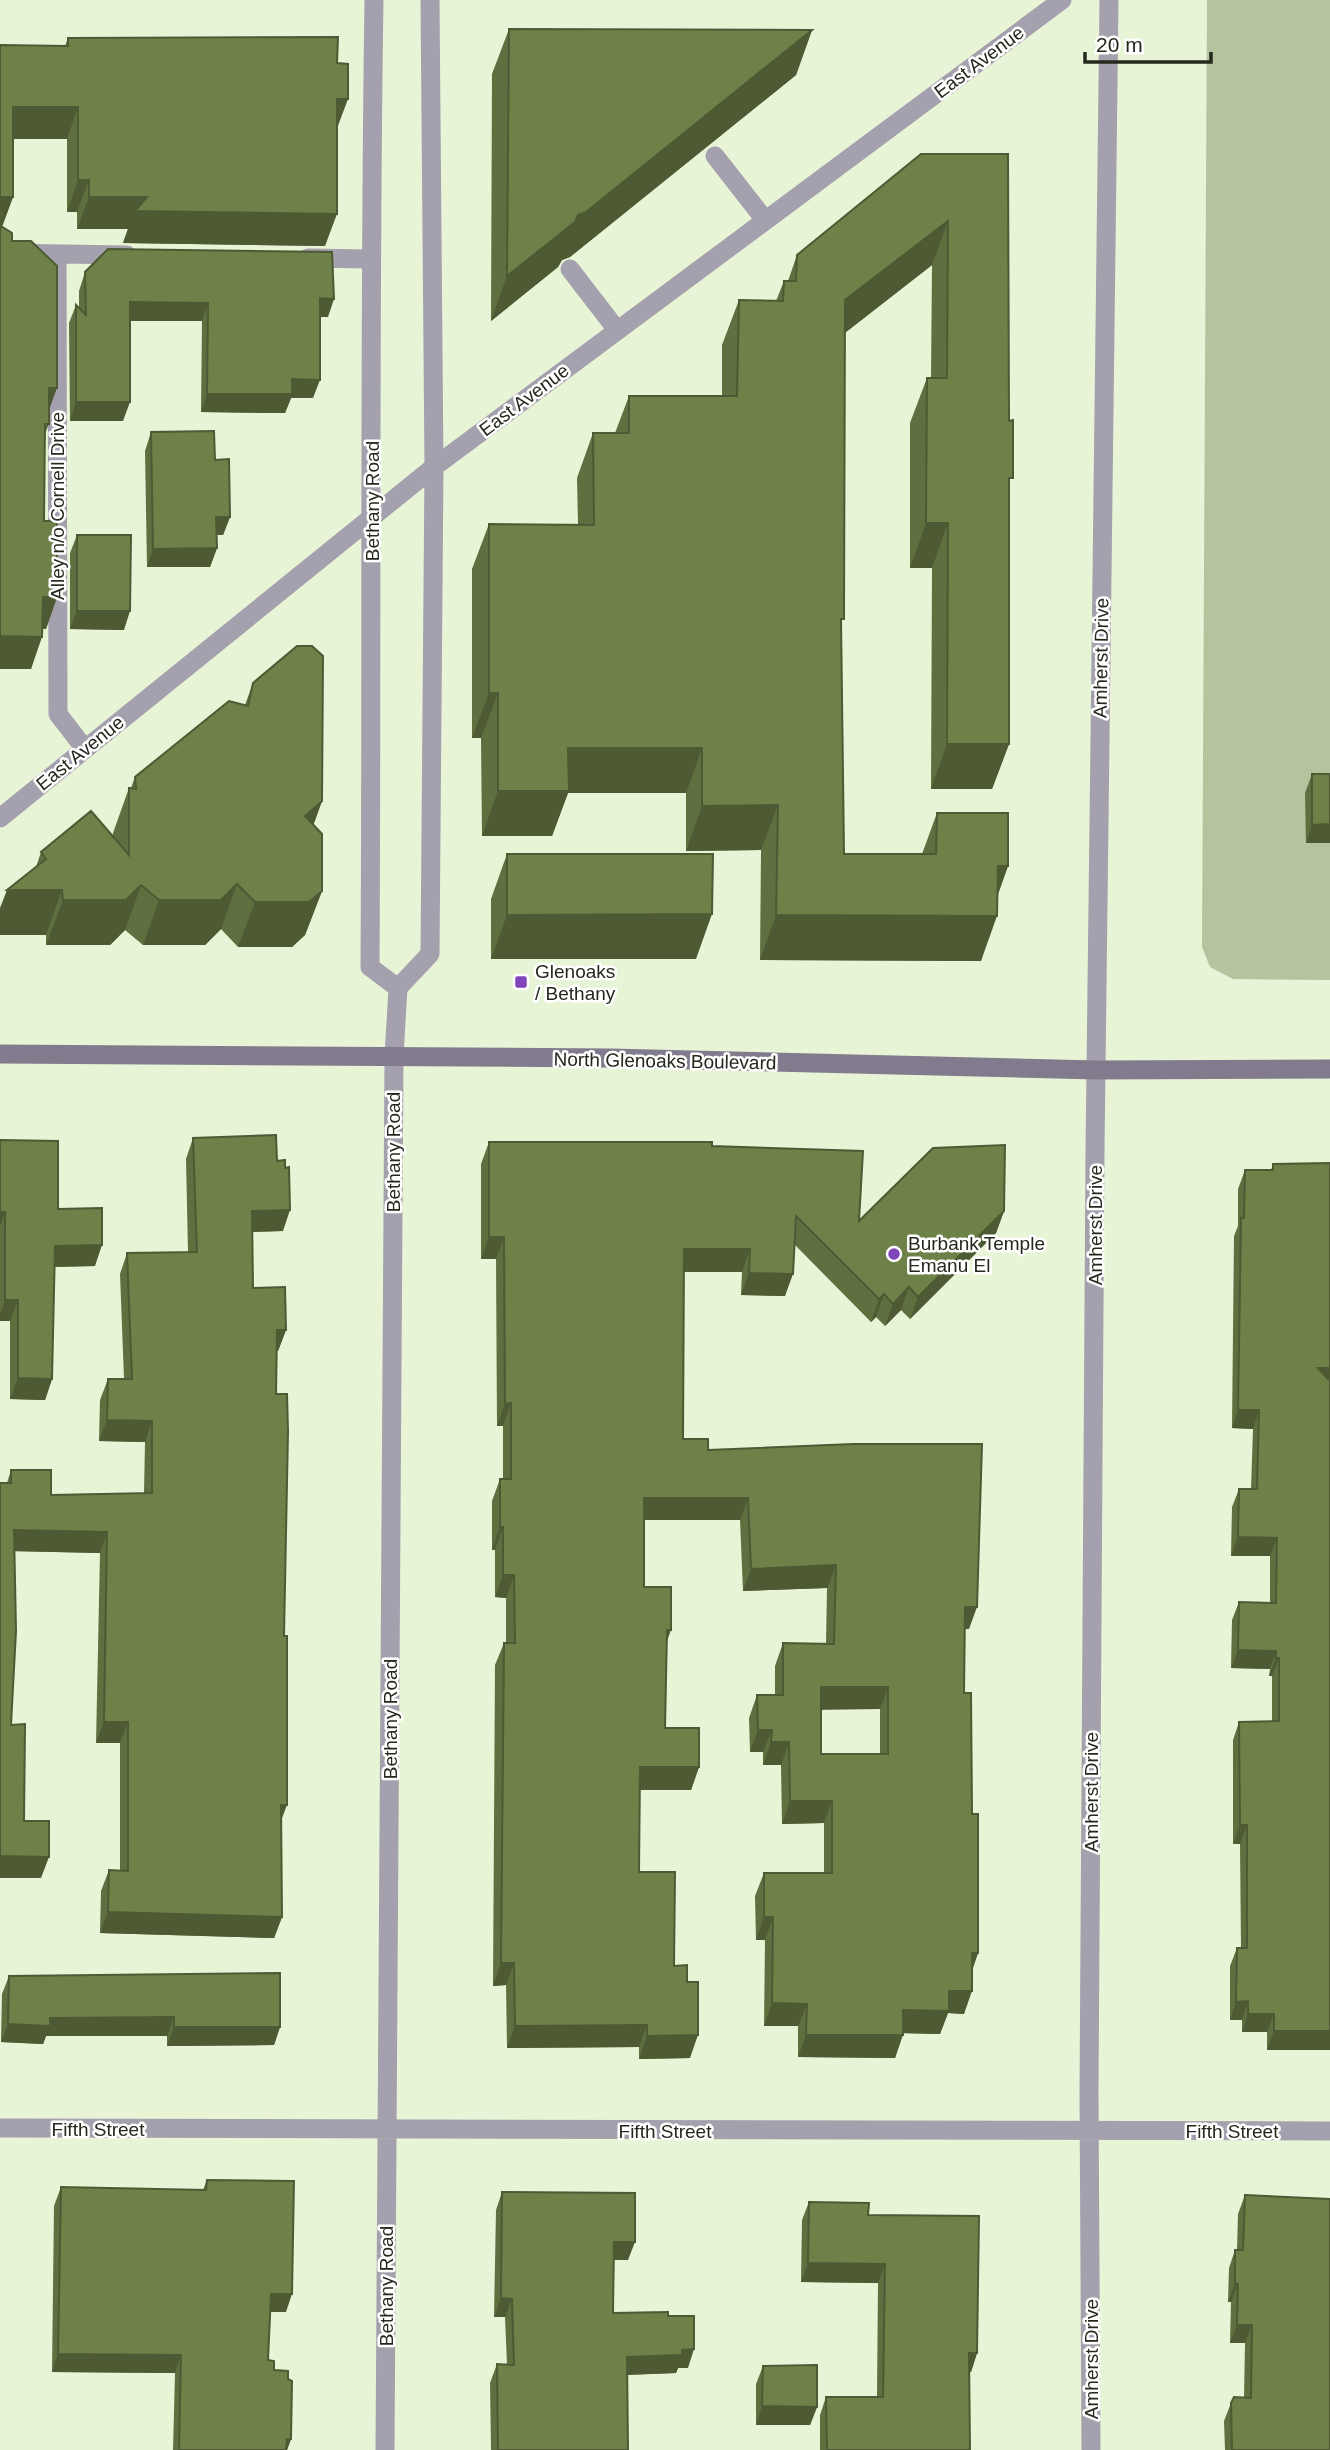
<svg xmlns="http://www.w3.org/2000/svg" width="1330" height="2450" font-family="Arial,sans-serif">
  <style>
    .green { fill: #b5c39f }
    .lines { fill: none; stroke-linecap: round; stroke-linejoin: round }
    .service { stroke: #a5a0ad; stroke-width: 19 }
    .minor { stroke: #a5a0ad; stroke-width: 19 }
    .secondary { stroke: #827b8d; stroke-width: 19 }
    .wall { fill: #5f6f3f; fill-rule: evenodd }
    .shaded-wall { fill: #4d5a33 }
    .building { fill: #6e8149; stroke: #4d5a33; stroke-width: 2; fill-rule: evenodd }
    .poi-dot { fill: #8045bb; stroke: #fff; stroke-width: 2.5 }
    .labels { text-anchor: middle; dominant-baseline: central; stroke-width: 5; stroke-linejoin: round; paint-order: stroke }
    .street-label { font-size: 19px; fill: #24281d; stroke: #fff }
    .poi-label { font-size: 19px; fill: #24281d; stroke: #fff; text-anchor: start }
  </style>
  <rect width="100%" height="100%" fill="#e8f4d6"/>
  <!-- green -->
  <path class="green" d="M1207 0H1330V980L1233 979 1210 967 1202 947Z"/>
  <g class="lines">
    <!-- service -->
    <path class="service" d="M715 156 765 220
      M0 253 127 255
      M57 254 58 714 85 749
      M308 258 370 259
      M570 269 617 330"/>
    <!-- minor -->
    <path class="minor" d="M374 0C369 322 372 644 370 967L398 988
      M0 818 434 467 1062 0
      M0 2128 1330 2131
      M385 2450 394 1056 398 988 430 954 434 467 430 0
      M1091 2450 1089 2094 1095 1151 1109 0"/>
    <!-- secondary -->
    <path class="secondary" d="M0 1054 611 1058 1096 1070 1330 1069"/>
  </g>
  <!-- wall -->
  <path class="wall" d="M509 29 812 30 796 75 570 257 562 260 558 267 491 321 492 74Z
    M68 38 337 128 325 246 123 243 128 229H77V212H67V139H13V197L2 227 12 241 49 410V424L45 434 44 521 57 597 46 629H42L31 669H0V45L65 46Z
    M1008 154 1009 744 992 789H931L932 568H910V423L927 378H931L932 265 845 333 841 628 844 854H922L937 813 1008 866 998 894 981 961 760 960 761 850 686 851V793H568L552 836H482L481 738H472V569L489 524H578L577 478 593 433H615L629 396H722V345L739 300 776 301 784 281H788L797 255Z
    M85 272 328 317H320L313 398H291L285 413 201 412 202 321H130L123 421H70L69 323 76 305 79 308V291Z
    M151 432 215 460 230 517 223 535H216L217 548 210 567H147L145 451Z
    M77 535 124 630 70 629V553Z
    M253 683 322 801 313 825 322 891 305 935 292 947H238L221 929 205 945H143L125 930 110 945H46V935H0V908L36 867 41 852 113 836V833L129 788H131L135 777 245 705Z
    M1312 774H1330V843H1306L1305 793Z
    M507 854 696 959H491V899Z
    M193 1138 277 1161 283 1231 253 1232V1288L286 1330 278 1351H276V1394L284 1636 281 1820 282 1917 274 1938 100 1933 101 1891 109 1870 120 1871V1743H96L100 1553 14 1551 11 1725 24 1821 41 1878H0V1483H7L11 1470 51 1495 144 1493 145 1442 99 1441 100 1400 108 1379H124L120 1274 127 1253 188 1252 186 1159Z
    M0 1140 58 1209 95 1266 54 1267 52 1379 45 1400 10 1399V1321H0Z
    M489 1142 712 1146 859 1221 1004 1211 996 1233 910 1319 901 1310 885 1326 876 1317 871 1322 795 1245 785 1296 741 1295 742 1272H684L683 1439 708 1450 969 1629H965L964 1693 972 1814 978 1953 972 1971 964 2014 948 2013 940 2034 903 2033 895 2058 798 2057V2026H764L765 1940H756L755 1896 764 1873H824V1823L782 1824 781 1765H763V1752H750L749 1718 757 1695H775V1666L783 1643 826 1644 827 1588 743 1591 740 1520H644V1587L667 1643 665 1728 699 1767 691 1790H640L639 1872 674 1966 687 1982 690 2058 639 2059V2047L507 2048 506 1985 493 1986 495 1665 504 1643H506V1598L495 1597V1550H492V1501L500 1479H503V1426H497L496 1259H481V1164ZM821 1709H880V1754H821Z
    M1330 1163V2050H1267V2032H1242V2020H1230V1966L1237 1948H1241L1240 1844H1233V1740L1239 1722 1272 1721V1676H1269L1270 1669 1231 1668 1232 1620 1239 1602 1270 1603V1556H1231L1232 1507 1239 1489H1251L1253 1429 1232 1428 1234 1236 1238 1226V1189L1245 1170H1271L1273 1164Z
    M9 1976 280 2027 274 2045 167 2046V2036H46L43 2044 1 2042 2 1994Z
    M207 2180 286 2312H270L268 2360 274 2370 291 2439 287 2450H173L175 2373 52 2372 54 2206 61 2187 203 2190Z
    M502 2192 628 2260H614L613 2313 668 2316 688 2368H678L676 2373 627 2375 628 2450H491L490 2383 497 2364 507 2365 505 2317H494L496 2210Z
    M1245 2195 1329 2225 1330 2450H1225L1224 2421 1231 2403 1244 2398 1245 2343H1230L1231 2302H1228L1229 2268 1235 2250H1237L1238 2214Z
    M809 2202 868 2215 977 2353 971 2372H969L970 2450H820V2415L826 2397H877L878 2283 801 2282 802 2220Z
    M763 2366 817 2407 810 2425H756V2384Z"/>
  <!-- shaded-wall -->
  <path class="shaded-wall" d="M812 30 796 75 570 257 562 260 558 267 491 321 507 276 578 215Z
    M337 99H348L336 131Z
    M13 107H78L67 139H2Z
    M78 180H89L77 212H67Z
    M0 197H13L1 229H0Z
    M89 197H147L337 214 325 246 123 243 128 229H77Z
    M948 221 932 265 829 345 845 300Z
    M320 298 334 299 328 317H314Z
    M130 302 208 303 202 321H123Z
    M292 379 320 380 313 398H291L285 413 201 412 207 394Z
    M49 388H57L45 421Z
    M76 402H130L123 421H70Z
    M216 517H230L223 535H209Z
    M926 523H948L932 568H910Z
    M217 548 210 567H147L153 549Z
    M43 597H57L46 629H31Z
    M77 611H130L124 630 70 629Z
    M0 636 42 637 31 669H0Z
    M489 693H498L481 738H472Z
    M947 744H1009L992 789H931Z
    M568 748H702L686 793H568L552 836H482L498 791Z
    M322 801 306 846 305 816Z
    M778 805 761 850 686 851 702 806Z
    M1330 824V843H1306L1312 825Z
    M998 866H1008L992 911Z
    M237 884 221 929 205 945H143L159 900Z
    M141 885 125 930 110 945H46L63 900Z
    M7 890H62L46 935H0V908Z
    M322 891 305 935 292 947H238L255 902Z
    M712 914 696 959H491L507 915Z
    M776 915 997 916 981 961 760 960Z
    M290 1210 283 1231 245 1232 252 1211Z
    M1004 1211 996 1233 910 1319 918 1297Z
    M0 1212H5L0 1226Z
    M489 1237H504L496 1259H481Z
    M102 1245 95 1266 47 1267 55 1246Z
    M684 1249H750L742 1272H676Z
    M749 1273 793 1274 785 1296 741 1295Z
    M909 1287 901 1310 885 1326 893 1304Z
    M884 1294 876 1317 871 1322 879 1299Z
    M5 1300H18L10 1321H0V1314Z
    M277 1330H286L278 1351H269Z
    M1318 1368H1330V1386Z
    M18 1378 52 1379 45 1400 10 1399Z
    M511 1403 503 1426H497L505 1404Z
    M1238 1410H1259L1253 1429 1232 1428Z
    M107 1420 152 1421 145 1442 99 1441Z
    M644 1498H748L740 1520H636Z
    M500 1527H503L495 1550H492Z
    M14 1530 107 1532 100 1553 6 1551Z
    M1238 1537 1277 1538 1270 1556H1231Z
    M836 1565 827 1588 743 1591 751 1569Z
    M503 1575H514L506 1598 495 1597Z
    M965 1607H977L969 1629H957Z
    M667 1630H671L663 1652Z
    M1238 1650 1276 1651 1270 1669 1231 1668Z
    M1276 1658H1279L1272 1676H1269Z
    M821 1687H888L880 1709 812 1710Z
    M104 1722H128L120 1743H96Z
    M758 1730H772L763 1752H750Z
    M771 1742H789L781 1765H763Z
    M640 1767H699L691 1790H632Z
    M790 1801H832L824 1823 782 1824Z
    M281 1805H287L279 1826Z
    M1240 1825H1247L1240 1844H1233Z
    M0 1856 49 1857 41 1878H0Z
    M108 1912 282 1917 274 1938 100 1933Z
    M764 1917H773L765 1940H756Z
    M972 1953H978L970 1976Z
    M501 1963H514L506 1985 493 1986Z
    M949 1991H972L964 2014 948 2013 940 2034 895 2033 903 2010Z
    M1248 2001 1242 2020H1230L1236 2002Z
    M772 2003 807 2004 798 2026H764Z
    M1248 2014H1274L1267 2032H1242Z
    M174 2017 167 2036H46L43 2044 1 2042 8 2024 50 2018Z
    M647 2025 639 2047 507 2048 515 2026Z
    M174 2027H280L274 2045 167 2046Z
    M1274 2031H1330V2050H1267Z
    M698 2035 690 2058 639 2059 647 2036Z
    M806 2035H903L895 2058 798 2057Z
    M614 2242H635L628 2260H607Z
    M808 2263 885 2264 878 2283 801 2282Z
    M1235 2284H1238L1231 2302H1228Z
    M271 2294H292L286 2312H264Z
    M501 2298 512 2299 505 2317H494Z
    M1237 2325H1252L1245 2343H1230Z
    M694 2349 688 2368H678L676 2373 620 2375 627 2357 682 2350Z
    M969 2353H977L971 2372 962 2371Z
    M58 2354 181 2355 175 2373 52 2372Z
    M762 2406 817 2407 810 2425H756Z
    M287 2439H291L287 2450Z"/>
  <!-- building -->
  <path class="building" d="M509 29 812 30 586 212 578 215 575 222 507 276Z
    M338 37 337 63 348 64V99H337V214L135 211 147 197H89V180H78V107H13V197H0V45L68 46V38Z
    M921 154H1008L1009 421 1013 420V478H1009V744H947L948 523H926L927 378H947L948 221 845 300 844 619H841L844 854H936L937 813H1008V866H998L997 916 776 915 778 805 702 806V748H568L569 791H498V693H489V524L594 525 593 433H629V396H737L739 300 783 301 784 281H796L797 255Z
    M0 209 3 212 1 226 12 233V241H31L57 266V388H49V424H45L44 521H57V597H43L42 637 0 636Z
    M108 249 332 252 334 299 320 298V380L292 379V394H207L208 303 130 302V402H76V305L86 315 85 272Z
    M214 431 215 460 229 459 230 517H216L217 548 153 549 151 432Z
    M77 535H131L130 611H77Z
    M297 646H312L323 656 322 801 305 816 322 834V891L309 902H255L237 884 221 900H159L141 885 126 900H63L62 890H7L46 859 41 852 91 811 129 855V788L136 789 135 777 229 701 248 706 253 683Z
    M1312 774H1330V824L1312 825Z
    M507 854H713L712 914 507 915Z
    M276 1135 277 1161 285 1160V1168L289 1167 290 1210 252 1211 253 1288 285 1287 286 1330H277L276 1394H287L288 1431 284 1636H287V1805H281L282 1917 108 1912 109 1870 128 1871V1722H104L107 1532 14 1530 16 1631 11 1725 25 1724 24 1821H49V1857L0 1856V1483H11V1470H51V1495L152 1493V1421L107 1420 108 1379H132L127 1253 197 1252 193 1138Z
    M0 1140 58 1141V1209L102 1208V1245L55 1246 52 1379 18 1378V1300H5V1212H0Z
    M489 1142H712V1146L863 1151 859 1221 933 1148 1005 1145 1004 1211 918 1297 909 1287 893 1304 884 1294 879 1299 796 1216 793 1274 749 1273 750 1249H684L683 1439H708V1450L853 1444H982L977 1607H965L964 1693H971L972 1814H978V1953H972V1991H949V2011L903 2010V2035H806L807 2004 772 2003 773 1917H764V1873H832V1801H790L789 1742H771L772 1730H758L757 1695H783V1643L834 1644 836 1565 751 1569 748 1498H644V1587H671V1630H667L665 1728H699V1767H640L639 1872H675L674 1966 687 1965V1982H698V2035L647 2036V2025L515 2026 514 1963H501L504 1643H515L514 1575H503V1527H500V1479H511V1403L505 1404 504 1237H489ZM821 1687H888V1754H821Z
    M1330 1163V1368H1318L1330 1381V2031H1274V2014H1248V2001L1236 2002 1237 1948H1247V1825H1240L1239 1722 1279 1721V1658H1276V1651L1238 1650 1239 1602 1276 1603 1277 1538 1238 1537 1239 1489H1257L1259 1410H1238L1241 1218H1244L1245 1170H1273V1164Z
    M280 1973V2027H174V2017L50 2018V2026L8 2024 9 1976Z
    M207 2180 294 2181 292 2294H271L268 2360 274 2361V2370L288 2371V2379L292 2381 291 2439H287L286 2450H179L181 2355 58 2354 61 2187 206 2190Z
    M502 2192 635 2193V2242H614L613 2313 668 2312V2316H694V2349L682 2350V2355L627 2357 628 2450H498L497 2364 514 2365 512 2299 501 2298Z
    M1245 2195 1330 2199V2450H1232L1231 2403 1234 2397 1251 2398 1252 2325H1237L1238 2284H1235V2250H1243Z
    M809 2202 869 2203 868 2215 979 2216 977 2353H969L970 2450H827L826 2397H883L885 2264 808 2263Z
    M817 2365V2407L762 2406 763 2366Z"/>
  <!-- markers -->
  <g class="poi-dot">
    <rect x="514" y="975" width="14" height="14" rx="3.5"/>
    <circle cx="894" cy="1254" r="7"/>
  </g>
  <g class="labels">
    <!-- street labels -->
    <g class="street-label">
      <text transform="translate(979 62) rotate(-37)">East Avenue</text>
      <text transform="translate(524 400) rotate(-37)">East Avenue</text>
      <text transform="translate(372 501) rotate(-90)">Bethany Road</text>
      <text transform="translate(57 506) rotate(-90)">Alley n/o Cornell Drive</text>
      <text transform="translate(1101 658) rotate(-89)">Amherst Drive</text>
      <text transform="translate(80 753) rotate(-39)">East Avenue</text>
      <text transform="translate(665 1061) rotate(1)">North Glenoaks Boulevard</text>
      <text transform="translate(393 1152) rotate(-90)">Bethany Road</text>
      <text transform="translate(1095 1225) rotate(-90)">Amherst Drive</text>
      <text transform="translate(390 1719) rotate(-90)">Bethany Road</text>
      <text transform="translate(1091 1792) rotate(-90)">Amherst Drive</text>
      <text x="98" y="2129">Fifth Street</text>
      <text x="665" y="2131">Fifth Street</text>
      <text x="1232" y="2131">Fifth Street</text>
      <text transform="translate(386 2286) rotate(-90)">Bethany Road</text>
      <text transform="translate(1091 2359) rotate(-90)">Amherst Drive</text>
    </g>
    <!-- poi labels -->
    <g class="poi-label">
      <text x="535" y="971">Glenoaks<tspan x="535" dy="22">/ Bethany</tspan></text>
      <text x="908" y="1243">Burbank Temple<tspan x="908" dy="22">Emanu El</tspan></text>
    </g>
  </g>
  <!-- scale -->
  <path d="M1085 52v10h126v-10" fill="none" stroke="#24281d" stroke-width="3.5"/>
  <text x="1096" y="52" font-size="21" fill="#24281d" stroke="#ffffff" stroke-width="5" paint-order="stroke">20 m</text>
</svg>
